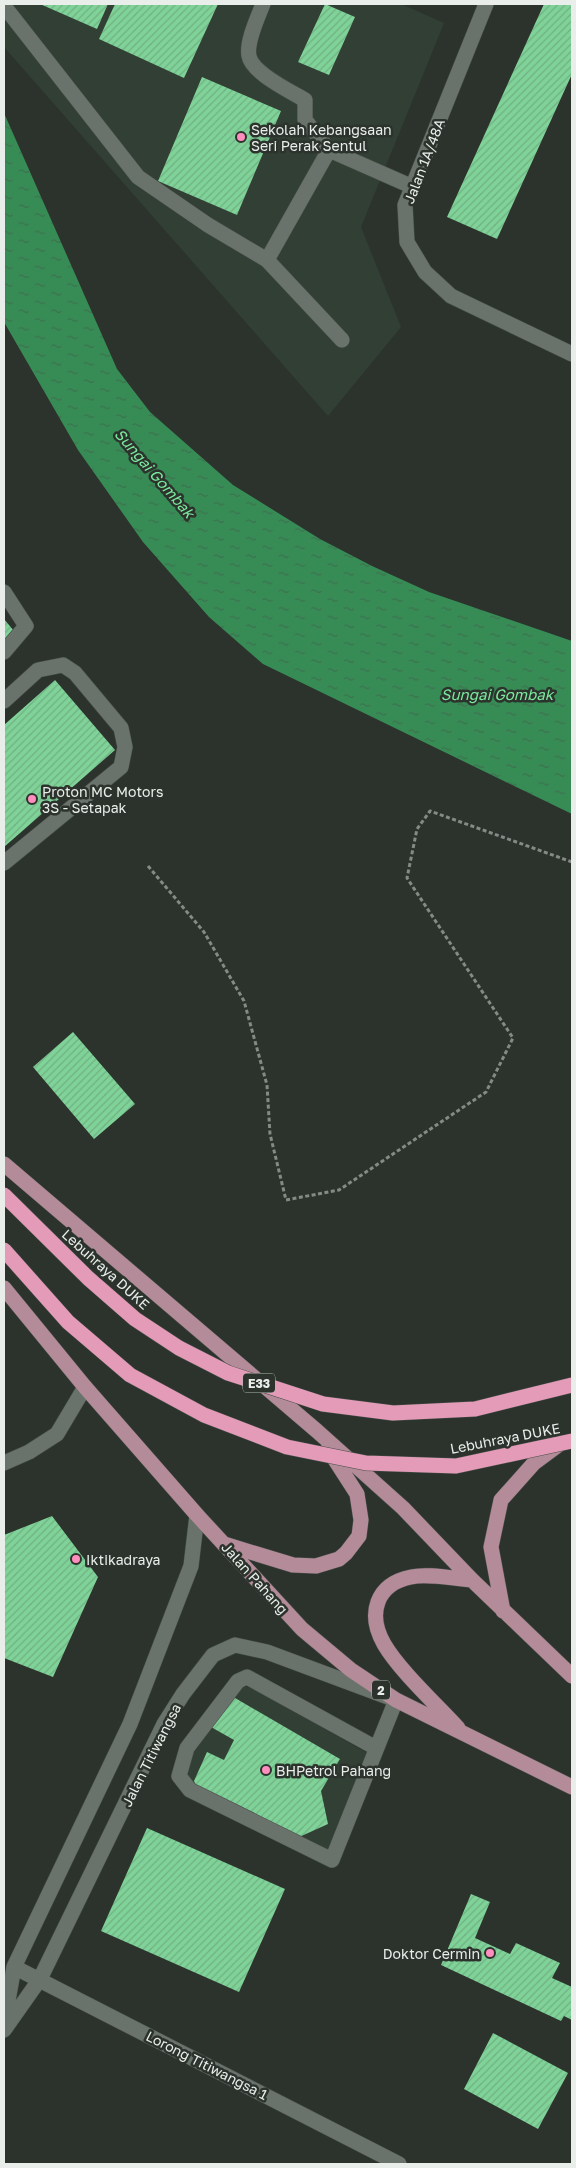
<svg xmlns="http://www.w3.org/2000/svg" width="576" height="2168" font-family="'Golos Text',sans-serif">
  <style>
    .built { fill: #323f35 }
    .water { fill: url(#water-ripples) }
    .building { fill: url(#building-hatch) }
    .lines { fill: none; stroke-linecap: round; stroke-linejoin: round }
    .minor-casing { stroke: #474e49; stroke-width: 16 }
    .major-casing { stroke: #474e49; stroke-width: 16 }
    .path { stroke: #848a85; stroke-width: 3; stroke-dasharray: 4 2.5; stroke-linecap: butt }
    .minor { stroke: #69726b; stroke-width: 15 }
    .major { stroke: #b38b99; stroke-width: 15 }
    .highway-bridge-casing { stroke: #474e49; stroke-width: 16; stroke-linecap: butt }
    .highway-bridge { stroke: #e49bb8; stroke-width: 15 }
    .poi-dot { fill: #fe8ebe; stroke: #2c332d; stroke-width: 2 }
    .labels { text-anchor: middle; dominant-baseline: central; stroke-width: 5; stroke-linejoin: round; paint-order: stroke }
    .shield { fill: #2c332d; stroke: #b0b6b1; stroke-width: 1 }
    .shield-label { font-size: 12px; font-weight: bold; fill: #e9eeea }
    .poi-label { font-size: 14px; fill: #e9eeea; stroke: #2c332d; text-anchor: start }
    .street-label { font-size: 14px; fill: #e9eeea; stroke: #2c332d }
    .water-label { font-size: 15px; font-style: italic; fill: #7bea9e; stroke: #2c332d }
  </style>
  <defs>
    <pattern id="water-ripples" width="26" height="14" patternUnits="userSpaceOnUse" patternTransform="scale(1.25)"><rect width="26" height="14" fill="#378c55"/><path d="M2 4q2-2 4 0t4 0M15 11q2-2 4 0t4 0" fill="none" stroke="#3d704f"/></pattern>
    <pattern id="building-hatch" width="6" height="6" patternUnits="userSpaceOnUse" patternTransform="scale(1.25)"><rect width="6" height="6" fill="#7fd398"/><path d="M-1 1l2-2M0 6l6-6M5 7l2-2" fill="none" stroke="#71b084"/></pattern>
  </defs>
  <rect width="100%" height="100%" fill="#2c332d"/>
  <!-- built -->
  <path class="built" d="M4 4H401L444 23 361 227 401 327 328 416 4 47Z
    M243 1687H251L367 1753 330 1851 192 1783 187 1775 194 1751Z"/>
  <!-- water -->
  <path class="water" d="M4 113 117 369 150 412 233 485 320 539 372 566 429 592 572 641V814L263 664 209 617 143 542 78 450 4 322Z"/>
  <!-- building -->
  <path class="building" d="M40 4H108L97 29Z
    M115 4H218L184 78 99 39Z
    M325 4 355 17 329 75 298 62Z
    M544 4H572V74L497 239 447 217Z
    M202 77 281 111 237 215 158 181Z
    M4 619 14 631 4 640Z
    M55 680 115 750 4 847V725Z
    M73 1032 135 1104 94 1139 33 1067Z
    M52 1516 98 1577 53 1677 4 1658V1535Z
    M230 1695 340 1759 321 1791 328 1824 297 1838 198 1790 194 1781 207 1752 224 1760 234 1740 211 1727Z
    M147 1828 285 1889 239 1992 101 1931Z
    M471 1894 490 1902 475 1938 510 1954 516 1943 560 1963 552 1978 572 1987V2020L564 2016 561 2021 441 1965Z
    M493 2033 568 2073 538 2129 464 2089Z"/>
  <g class="lines">
    <!-- minor casing -->
    <g class="minor-casing">
      <path id="minor" d="M263 4C258 17 246 42 249 56 252 73 290 91 305 100V120L329 150 267 260
        M486 4 405 205 407 242 425 272 451 296 572 354
        M4 6 138 177 208 225 267 260 342 340
        M329 150 413 187
        M4 592 26 626 4 652
        M4 701 38 670 63 665 75 673 121 728 125 747 121 767 4 863
        M4 1463 29 1452 57 1434 85 1387
        M14 1967 399 2164
        M4 2023 14 1967 130 1724 191 1566 197 1515
        M4 2030 40 1979 164 1724 183 1694 213 1655 235 1645 267 1652 396 1700 332 1860 190 1790 179 1776 187 1748 238 1681 247 1677 376 1748"/>
    </g>
    <!-- major casing -->
    <g class="major-casing">
      <path id="major" d="M4 1164 317 1431 403 1508 472 1580 572 1676
        M4 1288 85 1387 197 1515 302 1629 351 1670 396 1700 572 1787
        M224 1544 293 1565 316 1566 339 1559 346 1553 359 1536 361 1520 357 1494 328 1449
        M503 1611 491 1547 501 1500 534 1463 561 1443
        M458 1728C437 1705 399 1670 384 1644 367 1614 376 1584 411 1577 427 1573 455 1579 472 1580"/>
    </g>
    <!-- path -->
    <path class="path" d="M148 866 204 932 244 1001 267 1085 270 1134 286 1200 339 1190 486 1092 513 1038 407 878 417 829 430 811 572 862"/>
    <!-- minor -->
    <use href="#minor" class="minor"/>
    <!-- major -->
    <use href="#major" class="major"/>
    <!-- highway-bridge casing -->
    <g class="highway-bridge-casing">
      <path id="highway-bridge" d="M4 1195 88 1278 135 1319 179 1348 228 1373 323 1404 393 1413 475 1409 572 1385
        M4 1250 68 1322 130 1375 204 1415 287 1447 366 1463 456 1466 572 1441"/>
    </g>
    <!-- highway-bridge -->
    <use href="#highway-bridge" class="highway-bridge"/>
  </g>
  <!-- markers -->
  <g class="poi-dot">
    <circle cx="241" cy="137" r="5"/>
    <circle cx="32" cy="799" r="5"/>
    <circle cx="76" cy="1559" r="5"/>
    <circle cx="266" cy="1770" r="5"/>
    <circle cx="490" cy="1953" r="5"/>
  </g>
  <g class="labels">
    <!-- shield labels -->
    <g class="shield">
      <rect x="243" y="1373.5" width="32" height="19" rx="4"/>
      <rect x="372" y="1680.5" width="18" height="19" rx="4"/>
    </g>
    <g class="shield-label">
      <text x="259" y="1383">E33</text>
      <text x="381" y="1690">2</text>
    </g>
    <!-- poi labels -->
    <g class="poi-label">
      <text x="251" y="129">Sekolah Kebangsaan<tspan x="251" dy="16">Seri Perak Sentul</tspan></text>
      <text x="42" y="791">Proton MC Motors<tspan x="42" dy="16">3S - Setapak</tspan></text>
      <text x="86" y="1559">Iktikadraya</text>
      <text x="276" y="1770">BHPetrol Pahang</text>
      <text x="480" y="1953" text-anchor="end">Doktor Cermin</text>
    </g>
    <!-- street labels -->
    <g class="street-label">
      <text transform="translate(424 161) rotate(-69)">Jalan 1A/48A</text>
      <text transform="translate(106 1269) rotate(42)">Lebuhraya DUKE</text>
      <text transform="translate(505 1438) rotate(-11)">Lebuhraya DUKE</text>
      <text transform="translate(255 1578) rotate(48)">Jalan Pahang</text>
      <text transform="translate(151 1755) rotate(-63)">Jalan Titiwangsa</text>
      <text transform="translate(207 2065) rotate(27)">Lorong Titiwangsa 1</text>
    </g>
    <!-- water labels -->
    <g class="water-label">
      <text transform="translate(155 473) rotate(49)">Sungai Gombak</text>
      <text x="497" y="694">Sungai Gombak</text>
    </g>
  </g>
  <!-- border -->
  <rect width="576" height="2168" fill="none" stroke="#e9eeea" stroke-width="10"/>
</svg>
